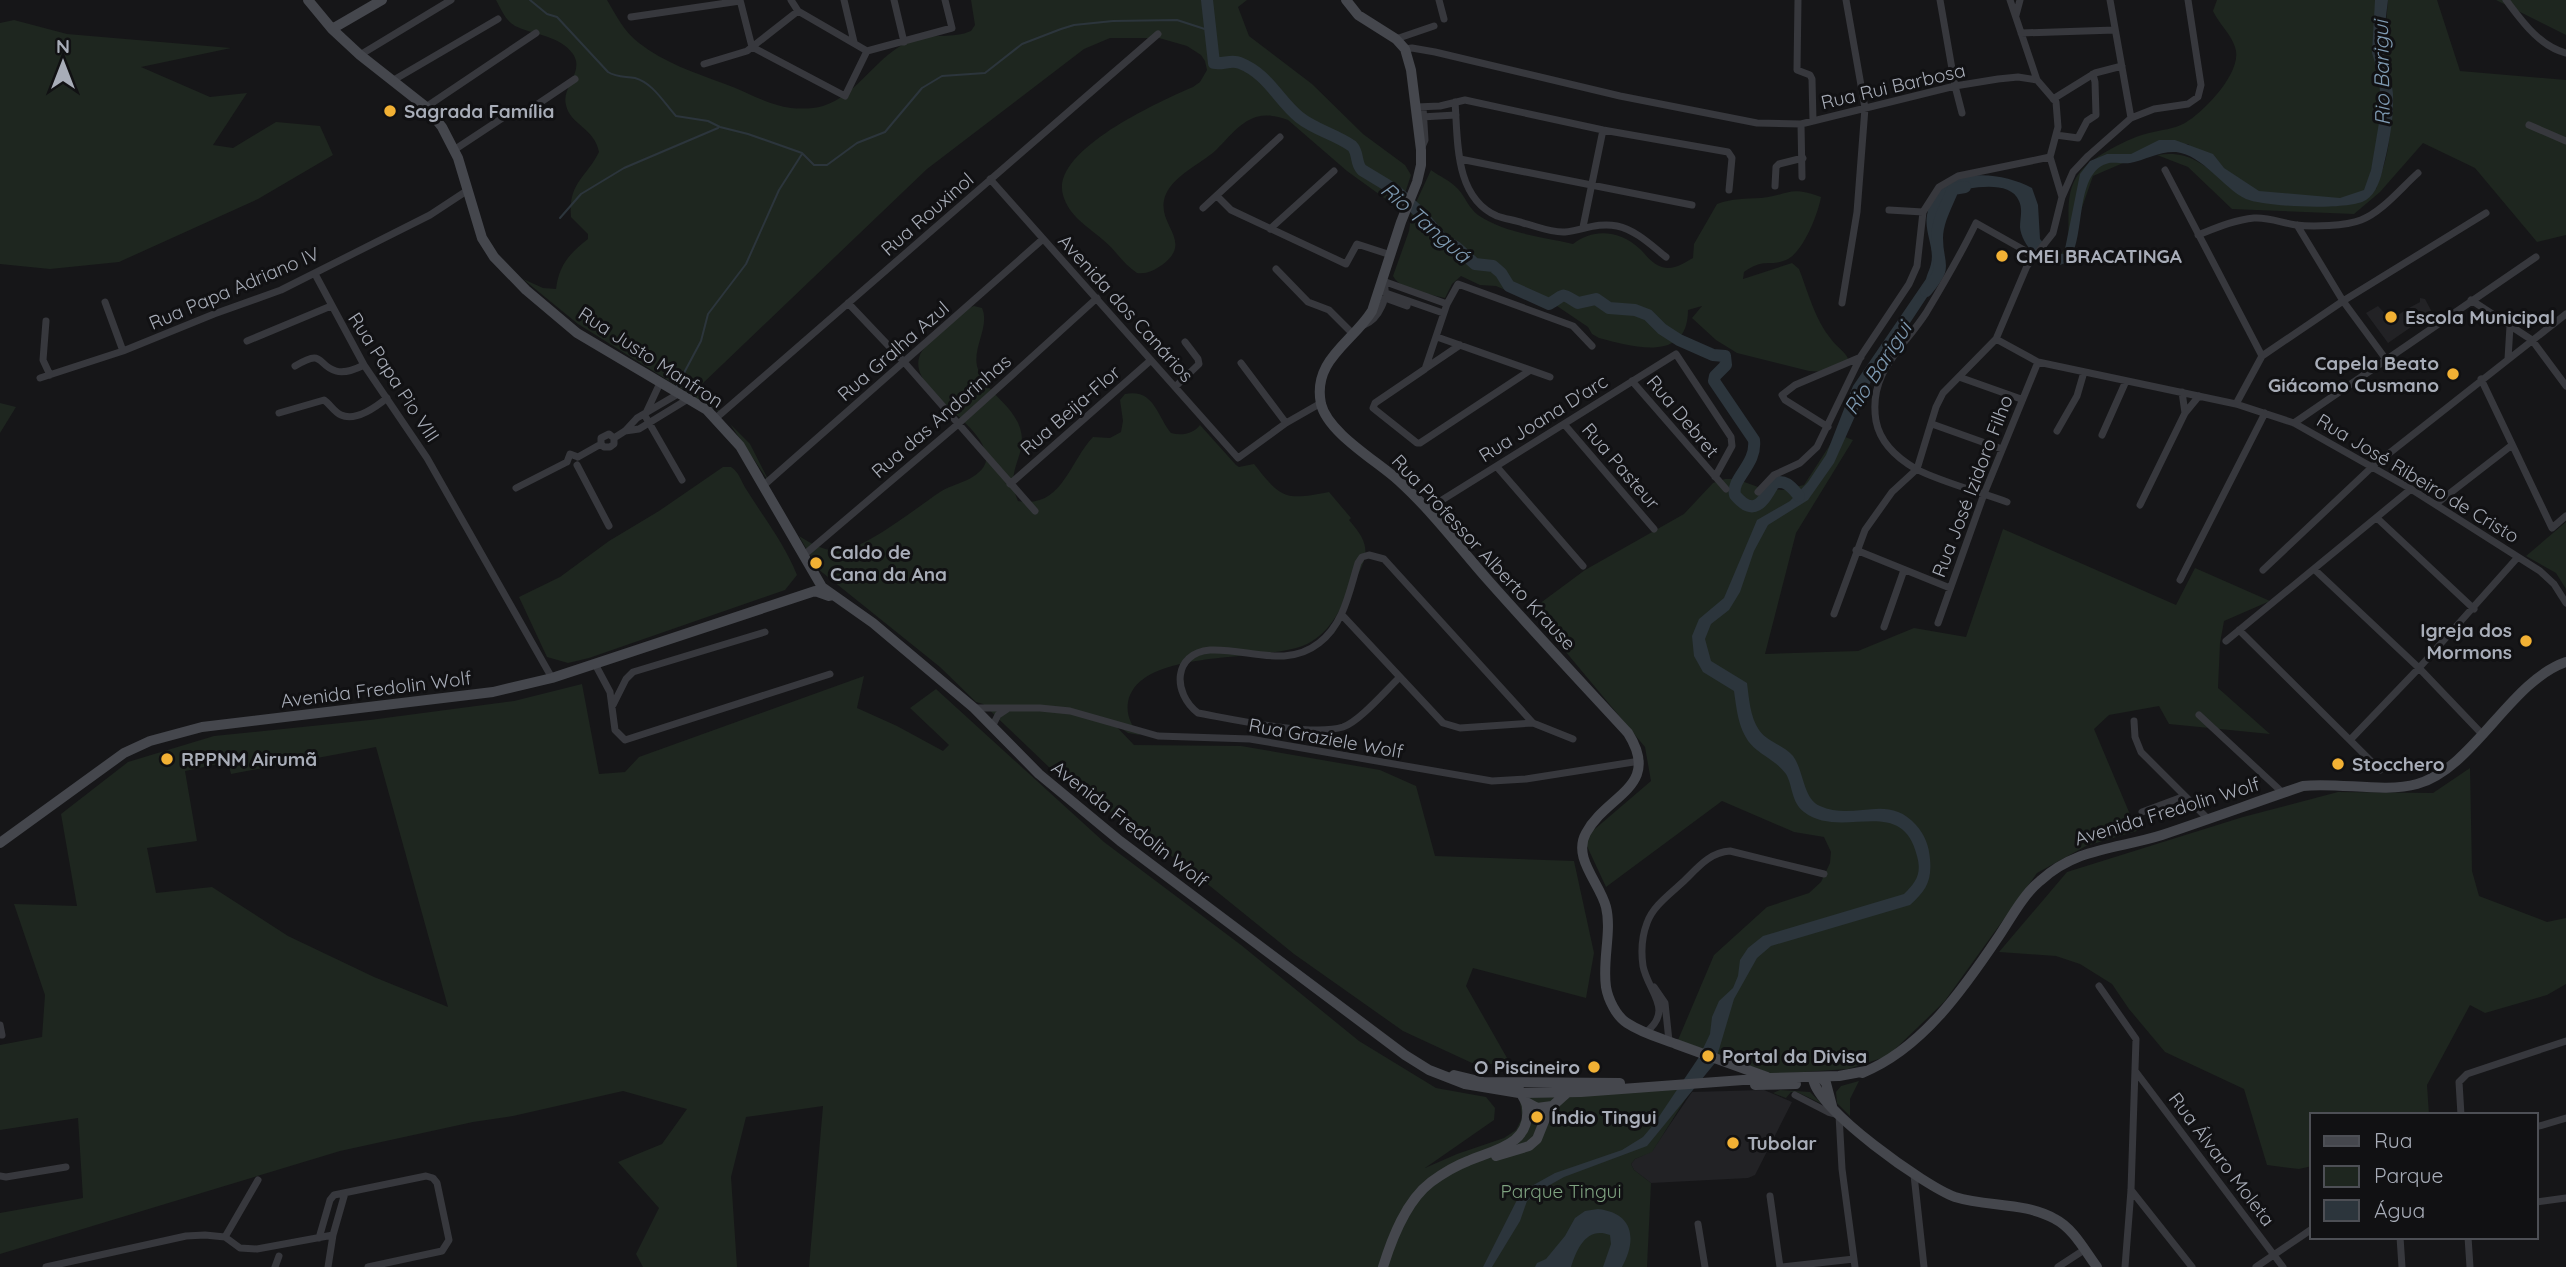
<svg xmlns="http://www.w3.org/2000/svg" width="2566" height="1267" font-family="Quicksand,sans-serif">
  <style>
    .built { fill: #222225 }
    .green { fill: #1e261f; fill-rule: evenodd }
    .water { fill: #2c353c }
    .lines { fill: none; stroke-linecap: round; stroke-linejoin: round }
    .stream { stroke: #2c353c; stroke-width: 2 }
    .river { stroke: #2c353c; stroke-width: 12 }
    .street { stroke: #37383d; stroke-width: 7 }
    .secondary { stroke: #45474d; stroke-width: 10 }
    .poi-dot { fill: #f2b134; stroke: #111113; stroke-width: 2.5 }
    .labels { text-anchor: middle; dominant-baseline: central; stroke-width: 6; stroke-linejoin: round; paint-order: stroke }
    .street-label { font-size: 19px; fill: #a8adb8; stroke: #111113 }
    .poi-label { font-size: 19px; font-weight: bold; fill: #a8adb8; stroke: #111113; text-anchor: start }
    .park-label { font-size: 19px; fill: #7fa381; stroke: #111113 }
    .water-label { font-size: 21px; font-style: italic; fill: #7f9bb3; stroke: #111113 }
  </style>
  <rect width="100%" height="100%" fill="#161618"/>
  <!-- built -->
  <path class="built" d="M2420 298 2425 299 2433 314H2428L2419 322 2409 308 2420 302Z
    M2378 306 2391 320 2404 311 2414 325 2388 343 2366 313Z
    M1764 1090 1792 1102 1755 1175 1748 1178 1651 1183 1634 1170 1631 1164 1635 1159 1652 1151 1692 1092Z"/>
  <!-- green -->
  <path class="green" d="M496 0H607C616 15 624 32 639 43 664 63 696 73 725 84 747 92 768 105 791 108 801 109 813 109 823 106 859 95 877 53 913 40 932 33 953 39 971 31L975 25 971 0H1247L1238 7 1249 36 1312 84 1363 134 1405 165 1411 175 1401 205H1394L1347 171 1288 120C1278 116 1267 114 1256 117 1238 123 1228 139 1215 151 1200 164 1175 175 1166 194 1153 224 1196 240 1162 265 1153 271 1147 274 1137 273 1123 264 1115 249 1102 239 1087 226 1069 216 1063 195 1050 150 1161 101 1193 87L1200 82 1207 70 1205 61 1201 55 1187 46 1159 38H1110L1084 49 927 169 700 386 722 414 578 324 523 279 543 288 556 289C559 265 569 254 588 239V234L571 217C568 183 586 178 599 152 594 127 570 125 566 105 561 87 585 72 573 54 560 35 533 35 515 26 505 20 501 9 496 0Z
    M2217 0H2381L2386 24 2388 0H2437L2460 71 2566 80V235L2537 242 2475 168 2423 143 2380 192 2354 214 2232 209 2188 167 2157 155C2187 151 2199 161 2221 179L2188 144 2130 160 2093 176 2079 216 2074 251 2066 261 2059 262C2060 253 2067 248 2068 238 2070 215 2064 192 2080 172 2092 157 2130 137 2149 133 2161 130 2174 129 2185 123 2204 112 2244 71 2235 47 2231 34 2219 24 2213 11ZM2387 112C2394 137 2385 164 2376 189L2370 174Z
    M2496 0H2566V35Z
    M14 20 67 34 231 48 141 67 210 97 247 93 213 145 233 148 276 122 320 126 333 155 258 199 119 262 50 269 0 264V23Z
    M1431 170C1439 176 1451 181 1458 189 1466 198 1468 207 1478 215 1506 234 1541 236 1573 244 1594 227 1621 231 1640 249 1646 255 1652 264 1662 267 1673 271 1684 263 1693 258L1694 244 1717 204C1733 198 1745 199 1761 198 1790 195 1788 185 1821 197 1818 214 1803 253 1786 260 1768 267 1765 257 1744 272L1743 279 1792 263 1799 269C1808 292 1815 320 1831 339 1838 349 1848 352 1850 365L1826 372 1809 371 1737 353 1716 340 1692 318 1702 306 1688 310C1688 363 1633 347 1599 338L1592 334 1588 327 1554 304 1522 297 1496 286 1480 285 1461 276 1452 284 1445 298C1429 294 1400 290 1393 276L1409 231 1412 211Z
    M974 306 982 308C990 326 973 346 977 366 983 391 1012 403 1020 428 1029 456 1003 469 1018 501 1062 509 1069 462 1093 437L1110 438 1121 432 1123 421 1120 400 1125 394C1154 388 1157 416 1171 433 1182 436 1193 434 1200 425L1236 465 1239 467 1254 464C1281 498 1284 501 1329 492L1351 518 1349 520C1370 544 1370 554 1354 582 1341 606 1333 631 1307 644 1266 664 1140 646 1128 702 1126 715 1131 726 1140 735L1128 733 1113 723 1134 745 1241 746 1380 770 1416 786 1435 856 1574 861 1594 953 1586 998 1473 968 1466 986 1511 1065 1472 1063 1403 1031 1294 954 1184 865 1052 770 983 704 976 702 940 667 818 569 799 536C813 545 828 553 844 550 872 544 916 508 940 492 951 485 964 483 974 476 979 473 986 466 986 460 990 423 899 388 922 351 926 345 932 340 937 336 948 325 959 311 974 306Z
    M0 403 16 407 0 433Z
    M730 424 750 444 773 489 769 482Z
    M1837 434 1853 440 1796 533 1765 654 1858 651 1914 628 1966 637 2003 529 2176 605 2195 568 2270 601 2224 621 2220 643 2218 688 2270 734 2169 724 2159 706 2109 715 2094 729 2137 831 2086 846 2037 873 1944 1002 1888 1056 1848 1069 1773 1074 1678 1040 1714 955 1767 907 1809 893 1821 882 1830 863 1831 852 1824 837 1794 832 1722 801 1606 887 1586 844 1589 834 1651 781 1645 747 1531 610 1585 570 1684 514 1713 483 1725 479H1736L1758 487 1782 490 1804 485Z
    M723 467H731C739 472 741 481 746 489 764 518 784 543 797 575L785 590 589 658 568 663 547 657 519 597 560 577 609 541 659 511Z
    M2566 522V589L2556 573 2526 556Z
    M864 676 857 708 897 726 943 751 949 745 910 708 936 689 1104 842 1241 945 1359 1041 1436 1088 1486 1097 1495 1108 1494 1120 1425 1168 1457 1154 1504 1138 1516 1130 1522 1118 1519 1093 1693 1087 1652 1152 1635 1159 1631 1164 1634 1170 1651 1183 1647 1267H809L823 1106 746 1117 731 1177 737 1267H643L636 1254 659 1208 618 1162 662 1144 687 1109 623 1091 513 1116 473 1122 340 1151 0 1254V1213L83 1198 78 1118 0 1130V1045L42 1037 45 995 14 904 77 906 61 814 128 762 214 736 370 720 514 701 582 684 599 774 625 772 639 757ZM376 747 448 1007 374 977 288 936 212 887 156 893 147 848 197 841 185 771 228 762 231 774Z
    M2470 768 2472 871 2479 896 2547 922 2566 918V984L2547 995 2485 1013 2470 1005 2427 1085 2429 1115H2312V1166L2299 1169 2267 1165 2244 1089 2165 1052 2129 1009 2112 984 2080 964 2056 956 1999 952 2067 872 2243 817 2338 792 2433 793Z
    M1859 1081 1850 1099V1116L1837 1103 1836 1092 1841 1086Z
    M1780 1090 1810 1092 1822 1104 1797 1092H1791L1786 1098 1773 1093Z"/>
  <!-- water -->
  <path class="water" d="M2375 0H2388C2386 17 2383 36 2384 53 2385 67 2392 80 2393 94 2394 119 2389 144 2383 168 2381 178 2376 194 2366 200 2349 211 2265 207 2246 199 2224 189 2203 155 2176 152 2160 151 2145 160 2130 163 2123 164 2115 162 2109 163 2066 173 2094 270 2053 265 2038 263 2021 242 2020 227 2020 219 2023 209 2019 201 2010 179 1968 188 1951 193L1941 210 1935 236 1940 265 1935 285 1869 385 1834 463 1808 500 1768 525 1754 551 1740 592 1729 610 1711 624 1705 639 1711 661 1747 683C1749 698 1750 717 1759 730 1767 742 1784 745 1793 756 1804 771 1803 799 1820 806 1855 822 1887 792 1916 825 1925 835 1929 846 1930 859 1932 881 1926 891 1910 905L1771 946 1757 958 1734 999 1715 1063 1647 1146 1564 1177 1539 1191 1527 1201 1520 1221 1492 1267H1483L1521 1192 1555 1173 1622 1150 1643 1137 1654 1124 1699 1057 1710 1034 1712 1017 1719 1001 1733 988 1738 976 1740 960 1748 948 1763 936 1904 894C1916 882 1922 874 1917 856 1902 793 1842 841 1804 812 1791 802 1793 786 1786 774 1778 763 1767 758 1757 750 1739 736 1737 712 1734 691L1703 672 1694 656 1692 636 1699 619 1724 598 1757 520 1790 501 1808 482 1826 455 1853 386 1926 279C1927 274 1930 269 1931 264 1935 248 1924 232 1927 215 1937 165 1998 170 2032 188L2038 205 2040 239 2052 253 2064 254 2080 174 2090 161 2107 154H2131L2159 140H2175L2213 154 2224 168 2259 191 2340 198 2364 190 2371 170 2381 111 2379 76 2372 53Z
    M1598 1209C1634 1213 1637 1240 1622 1267H1603L1611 1244 1610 1235C1587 1226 1577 1248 1571 1267H1535L1537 1263 1546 1259 1565 1236 1575 1218 1585 1211Z"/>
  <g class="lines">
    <!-- stream -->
    <path class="stream" d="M530 0 547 14 557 17 608 72C617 78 626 76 635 78 653 83 664 103 676 116L708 121 720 127 748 134 802 153 814 165H827L857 143 885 132 922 88 942 76 985 73 1022 44 1061 29 1074 25 1113 21 1177 20 1211 31
      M560 218 581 194 624 168 718 128
      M677 386 701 341 708 314 746 264 779 190 802 154"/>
    <!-- river -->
    <path class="river" d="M1207 0 1214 63C1223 65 1231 59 1240 63 1268 74 1278 100 1299 117 1315 130 1335 134 1352 146 1359 153 1355 163 1362 170L1395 190 1418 211 1443 240 1456 247 1475 264 1493 266 1501 273 1509 286 1549 304C1567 294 1559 292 1578 303L1596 299 1609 308 1635 310 1648 315 1662 329 1679 340 1713 355 1725 356 1726 365 1715 376 1714 381 1754 440C1757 465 1731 478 1735 495 1754 518 1763 502 1774 483 1786 479 1792 488 1799 496
      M1926 291C1949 264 1937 267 1937 238 1937 221 1947 204 1953 189L1965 187"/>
    <!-- street -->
    <path class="street" d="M740 0 752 47
      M791 0 798 11 867 51
      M844 0 854 42
      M894 0 904 42
      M1439 0 1444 19
      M1798 0 1797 70 1810 75 1812 79 1813 121
      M1940 0 1955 86 1962 113
      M2010 0 2037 80 2056 102 2058 127 2050 157
      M2110 0 2131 118
      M2506 0C2522 21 2539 46 2566 53
      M2016 15 2020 0
      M631 17 740 1
      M2021 33 2115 30
      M1396 39 1434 26
      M752 47 845 96 867 51
      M1405 49 1412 48 1435 52 1620 96 1757 123 1801 124 1955 86 1998 79 2018 77 2037 80
      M867 51 952 28 945 0
      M360 55 451 0
      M704 64 747 51 798 11
      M392 81 498 19
      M2053 99 2095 73 2122 66
      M1455 102C1458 140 1454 197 1497 216 1505 219 1515 220 1523 223 1536 226 1551 233 1565 232 1583 230 1598 222 1617 226 1636 230 1652 246 1666 257
      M426 107 536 33
      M1416 107 1440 106 1465 100 1603 130 1728 152 1732 158 1729 190
      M1421 117 1456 115
      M1801 124 1802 177
      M2529 125 2566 141
      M2056 135 2078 138 2087 121 2096 115 2095 82 2093 74
      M1421 149 1425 140 1423 107
      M454 150 510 113 529 110 575 79
      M1460 159 1692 205
      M2165 170 2262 356
      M990 179 1238 458 1286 423 1321 403
      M1775 186 1776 167 1779 164 1803 158
      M1217 196 1231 210 1346 264 1357 244 1391 255
      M1203 208 1280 137
      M1889 210 1923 212
      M2297 225 2343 301 2385 358
      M1583 227 1603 130
      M1270 229 1334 171
      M2198 235C2216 228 2234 220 2254 218 2269 217 2282 223 2296 225 2312 227 2346 226 2361 220 2382 212 2401 188 2418 173
      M1276 269 1308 302 1329 310 1353 334
      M315 274 364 365 427 458 552 678
      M1383 281 1447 304
      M1380 291 1443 313
      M1385 298 1407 306
      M2471 300 2532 340 2566 386
      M105 302 123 351
      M848 303 904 362 1035 511
      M1842 303 1857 212 1865 108 1846 0
      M46 321 43 360 50 375
      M1364 325C1379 319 1390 296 1383 281
      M1437 337 1550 377
      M1996 339 2038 362 2236 404 2294 423 2411 489 2540 571 2554 584 2566 603
      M247 341 331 306
      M2508 359 2510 326
      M1241 363 1286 423
      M295 366C325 348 316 365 336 371 345 374 356 369 364 365
      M1426 368 1460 345
      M1529 371 1420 443H1417L1373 408 1375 403 1425 369 1447 304 1458 284 1573 326 1592 346
      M1959 377 2021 399
      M40 378 123 351 214 314 281 290 430 215 468 190
      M2481 379 2552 528 2566 516
      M1632 381 1726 489
      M1175 387 1199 364 1198 359 1185 342
      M2182 392 2185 413
      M2236 404 2262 356 2343 301 2486 213
      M279 413 324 400C330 404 334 412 341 415 356 422 376 407 387 398
      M646 413 660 383
      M644 414 682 480
      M716 418 1158 34
      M2294 423 2536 257
      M1564 424 1654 529
      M1932 424 2002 449
      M1828 427 1785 400 1782 395 1795 385 1861 357
      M625 431 639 429 688 399
      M2057 431 2077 396 2084 372
      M2102 435 2126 381
      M614 438 625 431 637 418 678 394
      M578 457 601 444V438L609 434 614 438V444L610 447H604L601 444
      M567 462 570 454 578 457
      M577 465 609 526
      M1497 467 1583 566
      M1010 484 1151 360
      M764 485 1043 239
      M516 488 567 462
      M1758 492 1774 475 1800 463 1817 447 1861 356 1909 284 1917 266 1923 212 1939 187 1958 176 2050 157 2062 197
      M2007 502C1980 492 1941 482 1916 469 1897 458 1880 442 1876 421 1868 372 1902 350 1926 313 1944 283 1961 254 1976 223L2024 250 2032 258
      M2436 504 2512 445
      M2140 505 2185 413 2199 396
      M1426 510 1676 354 1731 437 1732 446 1715 477
      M2378 519 2474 609
      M1856 550 1950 588
      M804 555 957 425 1097 298
      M2263 570 2373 466 2566 314
      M2315 570 2419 668 2482 734
      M2180 580 2265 413
      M1834 614 1865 530 1892 492 1917 469 1936 407 1943 393 1996 339 2027 266 2053 233 2062 197 2073 172 2088 156 2131 118 2154 109 2188 104 2198 97 2201 85 2188 0
      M1342 615 1443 723 1460 728 1533 723
      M1938 623 1984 494 2038 362
      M1884 627 1904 570
      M2239 630 2380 770
      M2226 641 2411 489
      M595 664 610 692 615 730 625 740 830 674
      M1400 677C1386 690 1360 721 1343 727 1312 737 1232 719 1198 713 1172 693 1173 653 1210 650 1247 648 1286 669 1319 643 1344 624 1349 592 1358 563L1362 557 1369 555 1384 559 1533 723 1573 739
      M613 705 626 679 633 672 765 632
      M974 708H1040L1070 711 1158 736 1250 739 1492 781 1526 779 1640 761
      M2199 715 2283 793
      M2134 721 2135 737 2141 752 2208 819
      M992 727 998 715 1007 709
      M2351 739 2419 668 2518 557
      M2142 812 2185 796
      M2099 986 2136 1039 2131 1190 2125 1267
      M1654 987 1665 1003 1669 1041
      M0 1025 2 1035
      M1645 1033C1675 1010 1648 992 1643 966 1641 952 1642 936 1647 923 1653 905 1673 892 1686 879 1699 866 1711 852 1730 851L1824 874
      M2136 1072 2283 1267
      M1795 1095 1828 1112 1839 1115 1842 1169 1855 1267
      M2461 1115 2459 1082 2467 1074 2566 1041
      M2536 1127 2566 1118
      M1914 1175 1924 1267
      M0 1176 6 1177 66 1167
      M2131 1190 2192 1267
      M1770 1196 1780 1267
      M2536 1202 2566 1198
      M1698 1224 1705 1267
      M225 1237 258 1180
      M2400 1237 2402 1267
      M2468 1237 2470 1267
      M319 1238 330 1200 334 1195 426 1176 433 1178 437 1183 449 1240 442 1251 368 1267
      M46 1267 186 1236 205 1235 225 1237 240 1248 257 1249 333 1235
      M275 1267 279 1256
      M328 1267 333 1235 345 1193
      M1782 1267 1854 1259
      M2058 1267 2084 1250
      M2256 1267 2312 1229"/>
    <!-- secondary -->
    <path class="secondary" d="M308 0 332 29 360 55 426 107 442 127 458 158 482 238 494 257 526 290 577 333 707 410 740 446 822 587 873 623 974 708 1039 774 1120 841 1405 1055 1429 1070 1465 1084 1519 1093 1581 1092 1770 1078 1839 1076 1866 1071
      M1346 0 1358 15 1396 39 1405 49 1411 70 1421 150V165L1417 182 1401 222 1372 311C1352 343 1312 360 1321 404 1328 433 1377 461 1399 481 1432 511 1459 547 1488 580 1534 632 1581 682 1628 733 1662 787 1607 794 1586 833 1572 858 1600 883 1606 907 1612 931 1602 961 1606 987 1608 999 1616 1016 1627 1023 1642 1033 1660 1038 1676 1044 1706 1055 1736 1066 1767 1077
      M332 29 382 0
      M0 843 124 753 150 741 202 727 493 692 552 678 815 591 829 596
      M1862 1073C1922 1049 1964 988 1999 936 2011 918 2023 895 2040 881 2077 847 2118 849 2162 835 2210 819 2256 802 2303 786 2338 782 2385 793 2417 784 2474 768 2510 681 2566 662
      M1454 1075 1483 1082 1620 1083
      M1821 1077 1826 1083 1832 1106
      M1813 1078C1815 1108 1926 1187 1955 1197 1987 1207 2025 1202 2055 1219 2073 1228 2085 1251 2097 1267
      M1755 1085 1796 1084
      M1526 1102 1537 1108 1552 1106
      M1496 1156 1529 1146 1537 1139 1549 1109 1568 1092
      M1383 1267C1392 1238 1406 1201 1431 1182 1442 1174 1455 1166 1468 1161 1493 1150 1531 1145 1527 1108 1527 1101 1521 1096 1519 1089"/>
  </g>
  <!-- markers -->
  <g class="poi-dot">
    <circle cx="390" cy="111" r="7"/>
    <circle cx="2002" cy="256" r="7"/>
    <circle cx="2391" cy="317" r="7"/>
    <circle cx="2453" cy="374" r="7"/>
    <circle cx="816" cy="563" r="7"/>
    <circle cx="2526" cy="641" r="7"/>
    <circle cx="167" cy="759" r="7"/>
    <circle cx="2338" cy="764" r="7"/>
    <circle cx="1708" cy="1056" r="7"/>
    <circle cx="1594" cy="1067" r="7"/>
    <circle cx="1537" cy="1117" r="7"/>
    <circle cx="1733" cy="1143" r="7"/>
  </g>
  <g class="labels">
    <!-- street labels -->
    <g class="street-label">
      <text transform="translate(1893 86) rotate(-13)">Rua Rui Barbosa</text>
      <text transform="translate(927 214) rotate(-41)">Rua Rouxinol</text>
      <text transform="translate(234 288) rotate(-23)">Rua Papa Adriano IV</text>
      <text transform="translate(1126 308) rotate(48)">Avenida dos Canários</text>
      <text transform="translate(893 351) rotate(-41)">Rua Gralha Azul</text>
      <text transform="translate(651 357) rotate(33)">Rua Justo Manfron</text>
      <text transform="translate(394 377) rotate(57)">Rua Papa Pio VIII</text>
      <text transform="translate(1070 410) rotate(-41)">Rua Beija-Flor</text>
      <text transform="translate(941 416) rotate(-41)">Rua das Andorinhas</text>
      <text transform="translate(1683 416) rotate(50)">Rua Debret</text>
      <text transform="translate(1543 418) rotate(-32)">Rua Joana D'arc</text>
      <text transform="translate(1621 466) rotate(49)">Rua Pasteur</text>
      <text transform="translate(2418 478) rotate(31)">Rua José Ribeiro de Cristo</text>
      <text transform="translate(1972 486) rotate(-69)">Rua José Izidoro Filho</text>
      <text transform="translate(1484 552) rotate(47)">Rua Professor Alberto Krause</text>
      <text transform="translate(376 689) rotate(-7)">Avenida Fredolin Wolf</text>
      <text transform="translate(1326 738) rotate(10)">Rua Graziele Wolf</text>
      <text transform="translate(2167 811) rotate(-17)">Avenida Fredolin Wolf</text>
      <text transform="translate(1130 824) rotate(38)">Avenida Fredolin Wolf</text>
      <text transform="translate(2222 1159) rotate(53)">Rua Álvaro Moleta</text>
    </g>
    <!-- poi labels -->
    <g class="poi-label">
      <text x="404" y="111">Sagrada Família</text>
      <text x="2016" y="256">CMEI BRACATINGA</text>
      <text x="2405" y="317">Escola Municipal</text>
      <text x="2439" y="363" text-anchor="end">Capela Beato<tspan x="2439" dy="22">Giácomo Cusmano</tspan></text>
      <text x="830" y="552">Caldo de<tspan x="830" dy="22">Cana da Ana</tspan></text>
      <text x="2512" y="630" text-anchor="end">Igreja dos<tspan x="2512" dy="22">Mormons</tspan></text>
      <text x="181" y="759">RPPNM Airumã</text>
      <text x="2352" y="764">Stocchero</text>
      <text x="1722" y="1056">Portal da Divisa</text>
      <text x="1580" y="1067" text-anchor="end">O Piscineiro</text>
      <text x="1551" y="1117">Índio Tingui</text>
      <text x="1747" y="1143">Tubolar</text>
    </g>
    <!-- park labels -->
    <g class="park-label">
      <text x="1561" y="1191">Parque Tingui</text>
    </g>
    <!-- water labels -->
    <g class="water-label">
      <text transform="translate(2381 73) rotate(-91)">Rio Barigui</text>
      <text transform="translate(1426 222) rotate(41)">Rio Tanguá</text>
      <text transform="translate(1877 368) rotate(-57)">Rio Barigui</text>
    </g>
  </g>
  <!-- legend -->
  <rect x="2310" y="1113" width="228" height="126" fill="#111113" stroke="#4d4f55" stroke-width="2"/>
  <rect x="2324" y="1136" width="35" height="10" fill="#45474d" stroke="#4d4f55" stroke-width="2"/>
  <text x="2374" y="1148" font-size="21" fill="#a8adb8">Rua</text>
  <rect x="2324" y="1166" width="35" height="21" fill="#1e261f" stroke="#4d4f55" stroke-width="2"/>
  <text x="2374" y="1183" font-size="21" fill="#a8adb8">Parque</text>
  <rect x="2324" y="1200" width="35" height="21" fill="#2c353c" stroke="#4d4f55" stroke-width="2"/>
  <text x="2374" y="1218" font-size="21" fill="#a8adb8">Água</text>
  <!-- north arrow -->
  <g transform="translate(63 63)" stroke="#111113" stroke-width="5" paint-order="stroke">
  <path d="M0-5L12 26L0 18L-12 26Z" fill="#a8adb8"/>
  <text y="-10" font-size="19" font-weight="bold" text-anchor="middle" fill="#a8adb8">N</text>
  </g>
</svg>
